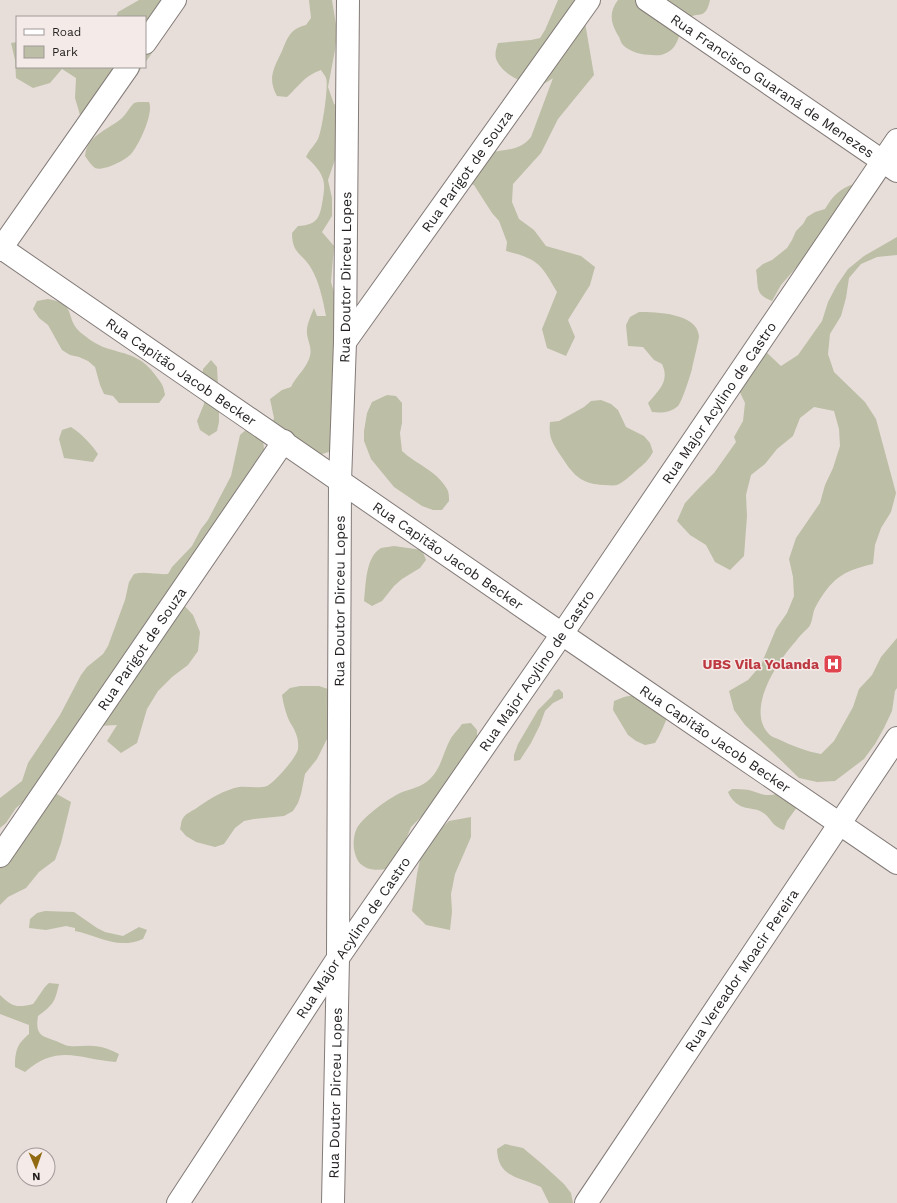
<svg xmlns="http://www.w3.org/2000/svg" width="897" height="1203" font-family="'Work Sans',sans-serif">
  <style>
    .green { fill: #bcbea5 }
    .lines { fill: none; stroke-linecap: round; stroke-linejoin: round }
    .minor-casing { stroke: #837b78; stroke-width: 24 }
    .minor { stroke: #fff; stroke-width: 22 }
    .labels { text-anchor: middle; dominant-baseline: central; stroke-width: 3; stroke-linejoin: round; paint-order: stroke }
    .street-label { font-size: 14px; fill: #221f1e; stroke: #f4ebe8 }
    .health-label { font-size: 14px; font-weight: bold; fill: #be3a42; stroke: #f4ebe8; text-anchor: end }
  </style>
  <rect width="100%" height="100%" fill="#e7deda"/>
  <!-- green -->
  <path class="green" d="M139 0H178C168 25 161 41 145 63V17H116L118 12Z
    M309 0H332L337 31 335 50 328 87 334 104 346 110 340 145 328 180 332 198V216L322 232 334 246 331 282 337 302 335 320 334 358 339 449 322 454 302 452 270 430 274 418 270 399 282 390 291 387C296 376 307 368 310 356 312 347 308 342 307 334 306 325 311 316 314 308L317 316H326C323 300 319 281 311 268 302 253 292 254 292 233L298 226C319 225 320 216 323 198 324 191 325 186 323 179 320 170 313 163 306 157 309 150 315 145 318 139 322 131 329 85 326 78 325 75 322 72 321 70 305 75 298 87 287 97L277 96C267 78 274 68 282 51 288 37 290 29 306 25L311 18Z
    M558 0H587L582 5 594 75 558 119 541 153 513 184 512 202 519 219 534 230 546 246 581 256 595 267 590 285 568 320 575 337 566 356 547 348 542 329 557 292C541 264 538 259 506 251L507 242 499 221 492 213 474 185 465 182 489 153C506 148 519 152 531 137L553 78C550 80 546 83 542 84 527 86 504 76 497 61 494 55 496 49 498 43L531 40 540 38 545 30Z
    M618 0H710C705 23 697 9 687 20 677 31 681 48 664 54 660 56 655 55 652 55 642 55 630 52 623 45 621 43 620 39 619 37 611 24 608 13 618 0Z
    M17 42V67H142L136 76 97 117 80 115 75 98 76 78 62 69 50 83 33 88 16 78 15 60 11 43Z
    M138 102H149C154 113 139 145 131 154 126 160 102 172 95 168 91 165 88 160 85 156 87 135 108 130 122 118 127 113 129 108 134 103Z
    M854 184 814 246 806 254 801 262 781 285 772 301C754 294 759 287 756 270L763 264 772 260 787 248 792 240 796 231 803 224 807 217 815 212 825 209C832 197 840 188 854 184Z
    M897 237V255L877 257 861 264 849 278 846 298 841 316 830 334 828 354 834 372 865 402 876 419 896 493 891 512 881 528 875 545 873 564C842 571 831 579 815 608 812 614 813 623 808 628 804 632 799 636 796 641 778 661 746 708 768 733 770 736 775 738 778 739 793 746 805 751 821 754L834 741 853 707 859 689 872 675 881 657 897 638V688L895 691 892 711 884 728 875 744 864 759 835 781 817 782 799 778 745 725 734 710 729 691 748 680 761 665 776 629 787 613 794 596 793 577 789 559 796 538 820 503 825 485 833 468 840 446 839 429 834 411 814 407 800 418 793 436 777 449 765 464 751 475 746 495 747 516 744 556 730 570 715 562 706 545 690 535 677 521 685 503 698 489 714 473 736 442 734 437 743 421 745 403 737 386 766 352 781 366 798 355 822 321 828 302 837 285 848 269 864 256Z
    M48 299C78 304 64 317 80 332 87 338 97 345 106 348 128 355 141 355 156 376 162 384 163 384 165 395L159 403H119L113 396 104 394 100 385 95 367 88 361 79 357 70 355 62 350 48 325 39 318 33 309 37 301Z
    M639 312C656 312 697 313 699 336 699 340 693 363 692 369 690 376 682 402 678 406 670 413 661 413 652 412L648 403C659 390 670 381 662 364L654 360 643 347 628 346 626 325 630 317Z
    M211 360 217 367 219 404V422L217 431 209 436 200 430 197 421 204 404 202 378 203 369Z
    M387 395 396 396 402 403V423L400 433 402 451C416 464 437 471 447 489 449 492 449 497 449 501L442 510H433L422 506 394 487 371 459 364 441V431L367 413 372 402Z
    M601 400 611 404 618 410 626 427 644 436 650 443 653 452C648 461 644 464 637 470 630 476 624 482 617 485 613 486 608 485 604 485 582 484 574 476 563 459 554 445 548 439 550 422L559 421 584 407 591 401Z
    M250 426 263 440 265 458 181 602 193 615 200 632 198 651 188 665 172 677 158 691 147 709 137 743 121 753 107 741 117 725 98 726 32 795 16 808 6 823 0 828V798L22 781 28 763 60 715 81 675 87 667 103 654 108 646 125 600 129 582 134 574C145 571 156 575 168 574L172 567 192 546 201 529 208 520 231 476 240 435Z
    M71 427C82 434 91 444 98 454L93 462 64 458 59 439 62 430Z
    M394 546 422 550 426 560 420 568 402 579 394 586 382 601 372 606 364 601C366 586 365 557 381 548 385 547 390 547 394 546Z
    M300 686H319L328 689 330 733 317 759 305 774 301 794 298 803 293 811 284 816 254 819 244 821 235 828 224 844 215 847 196 842 186 836 180 829C181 826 181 822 182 820 185 813 193 811 198 807 211 798 224 790 239 787 248 786 258 789 267 786 274 783 297 757 298 749 299 739 296 732 291 724 287 718 283 703 282 695L290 688Z
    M559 689 563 693V698L553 703 545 711 540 725 531 743 520 760 514 761V755L518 744 538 710 552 696 554 691Z
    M634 695 669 714C664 724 661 734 655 743L645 745 636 741 628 735 613 710 614 701 624 697Z
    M471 723 477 730V740L429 809 411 827 403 847 388 869C379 870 369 871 362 865 357 862 355 854 354 849 353 842 354 834 357 828 364 816 388 799 400 793 410 789 422 787 430 779 442 767 443 752 451 738 454 733 459 729 462 724Z
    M732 789C737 789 743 789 749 790 759 793 767 798 778 793L800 803 787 821 784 830C770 826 772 817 760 811 756 809 751 809 747 808 739 807 731 800 728 792Z
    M55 793 71 802 61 843 55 860 39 872 26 888 8 897 0 905V845Z
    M471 817V837L455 874 451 894 452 912 450 930 426 925 412 911 417 874 421 855 431 838 449 821Z
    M45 911 74 912 97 928 105 932 123 936 139 927 147 930 143 939C117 950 100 936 75 931V928L66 926 46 930 29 928 30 919 37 913Z
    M49 983 59 984C55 1002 53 1005 38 1016 35 1035 41 1036 56 1041 59 1042 62 1044 65 1045 74 1048 83 1045 93 1046 102 1046 111 1050 119 1054L116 1062C79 1059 58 1043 25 1072L15 1067C15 1051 17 1044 29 1034V1025L0 1014V995C12 1007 17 1008 33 1004 39 997 42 989 49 983Z
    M505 1144 523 1148 541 1163 564 1184 571 1193 573 1203H549L541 1187C519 1177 498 1178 497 1149Z"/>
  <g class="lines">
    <!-- minor casing -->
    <g class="minor-casing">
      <g id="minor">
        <path id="s1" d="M647 0 897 171"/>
        <path d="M145 43 175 0"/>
        <path id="s2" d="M0 247 562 634 897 863"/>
        <path d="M0 250 128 67"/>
        <path id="s3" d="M345 342 589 0"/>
        <path id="s4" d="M0 856 284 441"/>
        <path id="s5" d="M178 1203 338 958 562 634 897 140"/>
        <path id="s6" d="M333 1203 338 958 340 481 345 342 348 0"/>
        <path id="s7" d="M586 1203 897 738"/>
      </g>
    </g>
    <!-- minor -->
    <use href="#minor" class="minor"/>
  </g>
  <!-- icons -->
  <defs>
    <g id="hospital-square" transform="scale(1)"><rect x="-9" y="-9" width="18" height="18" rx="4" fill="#e0444e" stroke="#f4ebe8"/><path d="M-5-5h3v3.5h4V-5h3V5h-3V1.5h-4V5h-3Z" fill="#fff"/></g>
  </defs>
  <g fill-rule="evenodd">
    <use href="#hospital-square" x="833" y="664"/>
  </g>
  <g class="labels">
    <!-- street labels -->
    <g class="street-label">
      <text stroke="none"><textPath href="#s1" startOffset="152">Rua Francisco Guaraná de Menezes</textPath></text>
      <text stroke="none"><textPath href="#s3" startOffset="210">Rua Parigot de Souza</textPath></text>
      <text stroke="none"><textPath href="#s6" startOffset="926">Rua Doutor Dirceu Lopes</textPath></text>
      <text stroke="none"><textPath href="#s2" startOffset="220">Rua Capitão Jacob Becker</textPath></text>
      <text stroke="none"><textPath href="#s5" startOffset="966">Rua Major Acylino de Castro</textPath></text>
      <text stroke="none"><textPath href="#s2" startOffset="544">Rua Capitão Jacob Becker</textPath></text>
      <text stroke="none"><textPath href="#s6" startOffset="602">Rua Doutor Dirceu Lopes</textPath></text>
      <text stroke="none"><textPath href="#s4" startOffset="251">Rua Parigot de Souza</textPath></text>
      <text stroke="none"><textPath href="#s5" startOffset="642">Rua Major Acylino de Castro</textPath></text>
      <text stroke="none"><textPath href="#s2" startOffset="868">Rua Capitão Jacob Becker</textPath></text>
      <text stroke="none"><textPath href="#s5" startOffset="318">Rua Major Acylino de Castro</textPath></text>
      <text stroke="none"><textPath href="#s7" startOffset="280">Rua Vereador Moacir Pereira</textPath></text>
      <text stroke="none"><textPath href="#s6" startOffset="110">Rua Doutor Dirceu Lopes</textPath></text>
    </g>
    <!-- health labels -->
    <g class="health-label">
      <text x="819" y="664">UBS Vila Yolanda</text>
    </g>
  </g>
  <!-- legend -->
  <rect x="16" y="16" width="130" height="52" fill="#f4ebe8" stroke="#a09997"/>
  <rect x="24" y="29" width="20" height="6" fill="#ffffff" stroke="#a09997"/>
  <text x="52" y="36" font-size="12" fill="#221f1e">Road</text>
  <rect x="24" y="46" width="20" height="12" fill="#bcbea5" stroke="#a09997"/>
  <text x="52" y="56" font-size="12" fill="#221f1e">Park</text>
  <!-- north arrow -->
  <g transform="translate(36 1167) rotate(178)"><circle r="19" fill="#f4ebe8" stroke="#a09997"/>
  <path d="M0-3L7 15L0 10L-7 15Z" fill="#916910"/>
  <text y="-6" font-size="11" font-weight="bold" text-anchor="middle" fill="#221f1e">N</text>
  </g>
</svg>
